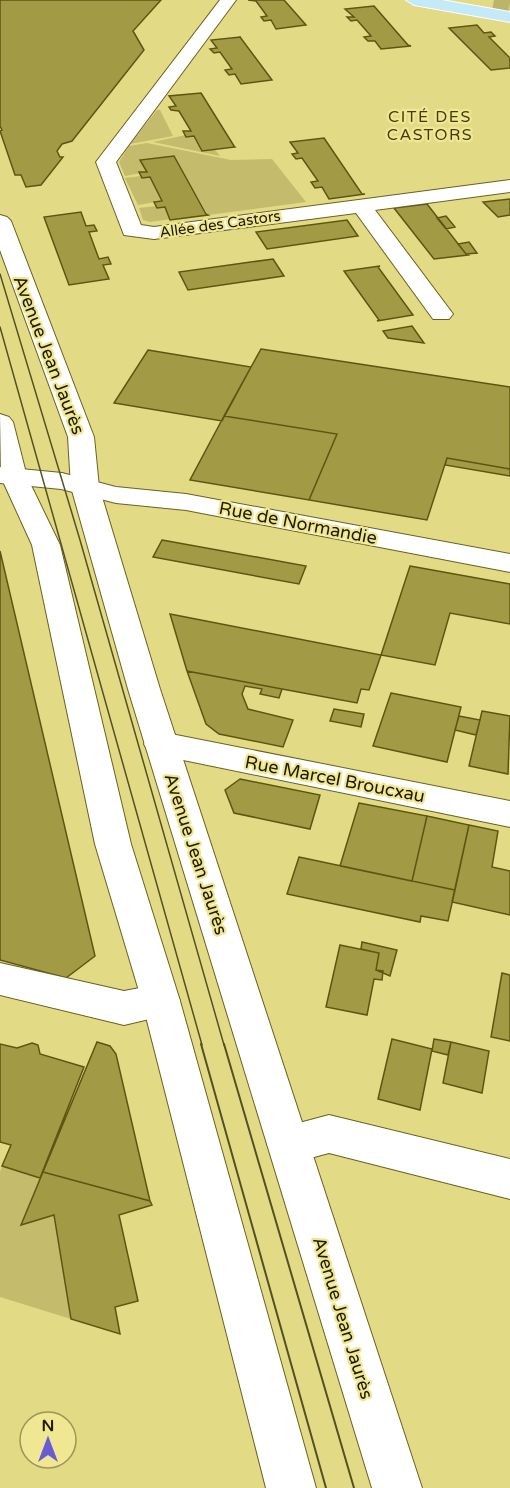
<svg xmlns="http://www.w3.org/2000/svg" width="510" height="1488" font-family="'Varela Round',sans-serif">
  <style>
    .green { fill: #c4bb6d }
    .building { fill: #a39a46; stroke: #5d5612; stroke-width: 1.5 }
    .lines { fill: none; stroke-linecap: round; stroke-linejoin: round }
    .motorway-tunnel { stroke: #bcb46b; stroke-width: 18; stroke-dasharray: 18 9; stroke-linecap: butt }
    .minor-casing { stroke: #696121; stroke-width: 2 }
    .tertiary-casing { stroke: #696121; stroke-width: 2 }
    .primary-casing { stroke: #fff; stroke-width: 2 }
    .minor { fill: #fff; fill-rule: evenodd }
    .tertiary { fill: #fff; fill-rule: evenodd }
    .primary { fill: #c4e9f7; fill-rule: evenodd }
    .tram-far1 { stroke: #545026; stroke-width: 1.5 }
    .tram { stroke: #545026; stroke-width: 2 }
    .labels { text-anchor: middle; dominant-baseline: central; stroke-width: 4.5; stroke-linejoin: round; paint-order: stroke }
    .far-street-label { font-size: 15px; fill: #1e1b02; stroke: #f0e792 }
    .far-neighbourhood-label { font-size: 16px; letter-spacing: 1.5px; fill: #413c0e; stroke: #f0e792 }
    .street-label { font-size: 18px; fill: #1e1b02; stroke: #f0e792 }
  </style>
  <rect width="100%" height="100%" fill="#e3da85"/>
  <!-- green -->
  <path class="green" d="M157 110H160L173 136 130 144Z
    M186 135C198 136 213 145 220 156L153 142Z
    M147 143 231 160 272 159 306 202 208 215 173 156 142 160 147 172 125 176 119 162 129 146Z
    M141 176 150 177 162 201 138 205 125 178Z
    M156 206 157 208 165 207 171 219 150 222 143 220 139 208Z
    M2 1166 40 1178 21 1224 54 1215 71 1319 0 1297V1172Z"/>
  <!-- building -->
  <path class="building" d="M0 0H161L133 31 144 50 72 141 62 144 57 151 60 157H63L41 185 26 187 21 175H15L0 131 2 130 0 126Z
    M248 0H284L306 25 276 29 271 20 264 21 261 17 267 16 256 1Z
    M374 6 408 45 411 46 381 49 375 41H368L364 37 371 36 357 20 351 21 347 17H354L345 9Z
    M477 25 484 33 491 32 495 36 489 37 510 58V68L491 70 449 28Z
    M241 37H240L272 80 241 84 235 74 229 75 225 70 232 69 220 52 214 53 210 49 217 48 211 40Z
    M201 93 234 146 235 147 202 151 194 136 186 137 183 131H191L179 111 171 110 169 107 176 106 169 96Z
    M324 138 362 194H365L329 199 322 187 315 188 311 182 318 181 302 158 296 159 292 154 298 153 290 142Z
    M174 156 206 214 208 215 170 220 165 207 157 208 154 202 162 201 150 177 142 178 139 172H147L140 160Z
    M510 199V215L498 217 483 202Z
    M427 204 466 254 468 255 434 259 394 208Z
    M81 212 86 226 94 225 97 231 89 232 99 259 108 257 111 264 103 265 109 279 69 285 44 217Z
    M446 216 455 227 446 229 437 218Z
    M347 220 358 236 267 249 256 232Z
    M469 242 477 253 466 254 458 244Z
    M273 259 284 276 188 290 179 272Z
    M380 266 378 267 413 315 377 321 379 320 344 271Z
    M412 326 424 343 388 338 383 331Z
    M261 349 510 387V469L447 458 427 520 309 500 337 434 224 416Z
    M148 350 251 367 222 421 114 403Z
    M224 416 337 434 309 500 190 480Z
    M447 458 510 469V476L445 465Z
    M162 540 306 566 299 584 153 557Z
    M0 551 95 956 66 978 0 960Z
    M410 566 510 584V624L450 613 435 665 381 655Z
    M170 614 381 655 369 690 361 689 357 703 282 689 187 671Z
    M187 671 282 689 279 698 260 694 262 689 245 686 242 694 248 709 293 720 283 747 219 734 206 724Z
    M391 693 461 707 447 762 373 746Z
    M334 709 364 714 361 727 330 721Z
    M482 711 510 716 508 774 469 766Z
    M459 716 480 720 476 735 455 730Z
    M240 779 320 795 310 829 234 813 225 790Z
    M359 803 427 816 412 881 340 866Z
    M427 816 469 825 455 890 412 881Z
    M469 825 498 831 492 867 510 871V915L452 902Z
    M299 857 455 890 448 921 421 916 420 922 287 894Z
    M362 942 397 950 390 976 376 970 379 953 361 949Z
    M340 945 379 953 376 970 383 971 382 980 374 979 367 1015 326 1007Z
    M502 973 510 975V1041L491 1037Z
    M392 1039 432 1049 420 1110 378 1099Z
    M434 1039 451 1042 448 1055 432 1051Z
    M97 1042 110 1046 116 1054 150 1201 43 1172Z
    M451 1042 489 1051 482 1093 443 1083Z
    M32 1043 38 1045 40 1054 84 1067 40 1178 2 1166 11 1145 0 1142V1044L17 1048Z
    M43 1172 150 1201 152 1205 119 1215 138 1301 115 1307 120 1334 71 1319 54 1215 21 1225Z"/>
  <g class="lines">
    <!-- motorway-tunnel -->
    <path class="motorway-tunnel" d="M494 0 510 3"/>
    <!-- minor casing -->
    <g class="minor-casing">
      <path id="minor" d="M220 0H236L116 162 141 225 154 227 510 180V192L375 210 453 314 449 319H433L356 213 154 239 124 235 96 162Z
        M0 467 62 473 116 487 186 494 510 554V572L186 510 116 503 61 489 0 483Z
        M161 732 510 801V827L149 753 144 744 149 735Z
        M0 963 124 991 161 984 175 989 180 1001 175 1013 124 1025 0 995Z
        M329 1115 510 1159V1199L329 1153 288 1164 273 1158 267 1144 273 1130Z"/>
    </g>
    <!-- tertiary casing -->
    <g class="tertiary-casing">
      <path id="tertiary" d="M0 215 7 217 11 221 94 437 99 487 160 689 422 1488H372L128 689 71 487 68 437 0 250Z
        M0 414 9 417 13 422 27 477 60 545 131 844 180 1001 316 1488H266L142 1001 95 844 32 545 1 477Z"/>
    </g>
    <!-- primary casing -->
    <g class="primary-casing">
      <path id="primary" d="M406 0H442L510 12V22L414 5Z"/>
    </g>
    <!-- minor -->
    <use href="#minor" class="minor"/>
    <!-- tertiary -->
    <use href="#tertiary" class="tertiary"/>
    <!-- primary -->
    <use href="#primary" class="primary"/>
    <!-- tram-far1 -->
    <path class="tram-far1" d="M0 274 80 540 224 1045
      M0 327 202 1045"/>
    <!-- tram -->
    <path class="tram" d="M201 1044 326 1488
      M224 1044 354 1488"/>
  </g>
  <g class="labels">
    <!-- far-street labels -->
    <g class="far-street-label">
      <text transform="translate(220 224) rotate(-8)">Allée des Castors</text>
    </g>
    <!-- far-neighbourhood labels -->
    <g class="far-neighbourhood-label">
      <text x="430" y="117">CITÉ DES<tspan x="430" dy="18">CASTORS</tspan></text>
    </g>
    <!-- street labels -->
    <g class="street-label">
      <text transform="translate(49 355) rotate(69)">Avenue Jean Jaurès</text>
      <text transform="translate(298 523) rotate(11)">Rue de Normandie</text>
      <text transform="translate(335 779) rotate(11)">Rue Marcel Broucxau</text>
      <text transform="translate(196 854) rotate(72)">Avenue Jean Jaurès</text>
      <text transform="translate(343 1318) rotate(73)">Avenue Jean Jaurès</text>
    </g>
  </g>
  <!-- north arrow -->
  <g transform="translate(48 1440)"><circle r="28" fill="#f0e792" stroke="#9c9558" stroke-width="1.5"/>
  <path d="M0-4.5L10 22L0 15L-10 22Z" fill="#675cd5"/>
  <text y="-9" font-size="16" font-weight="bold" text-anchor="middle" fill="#1e1b02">N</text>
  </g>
</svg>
